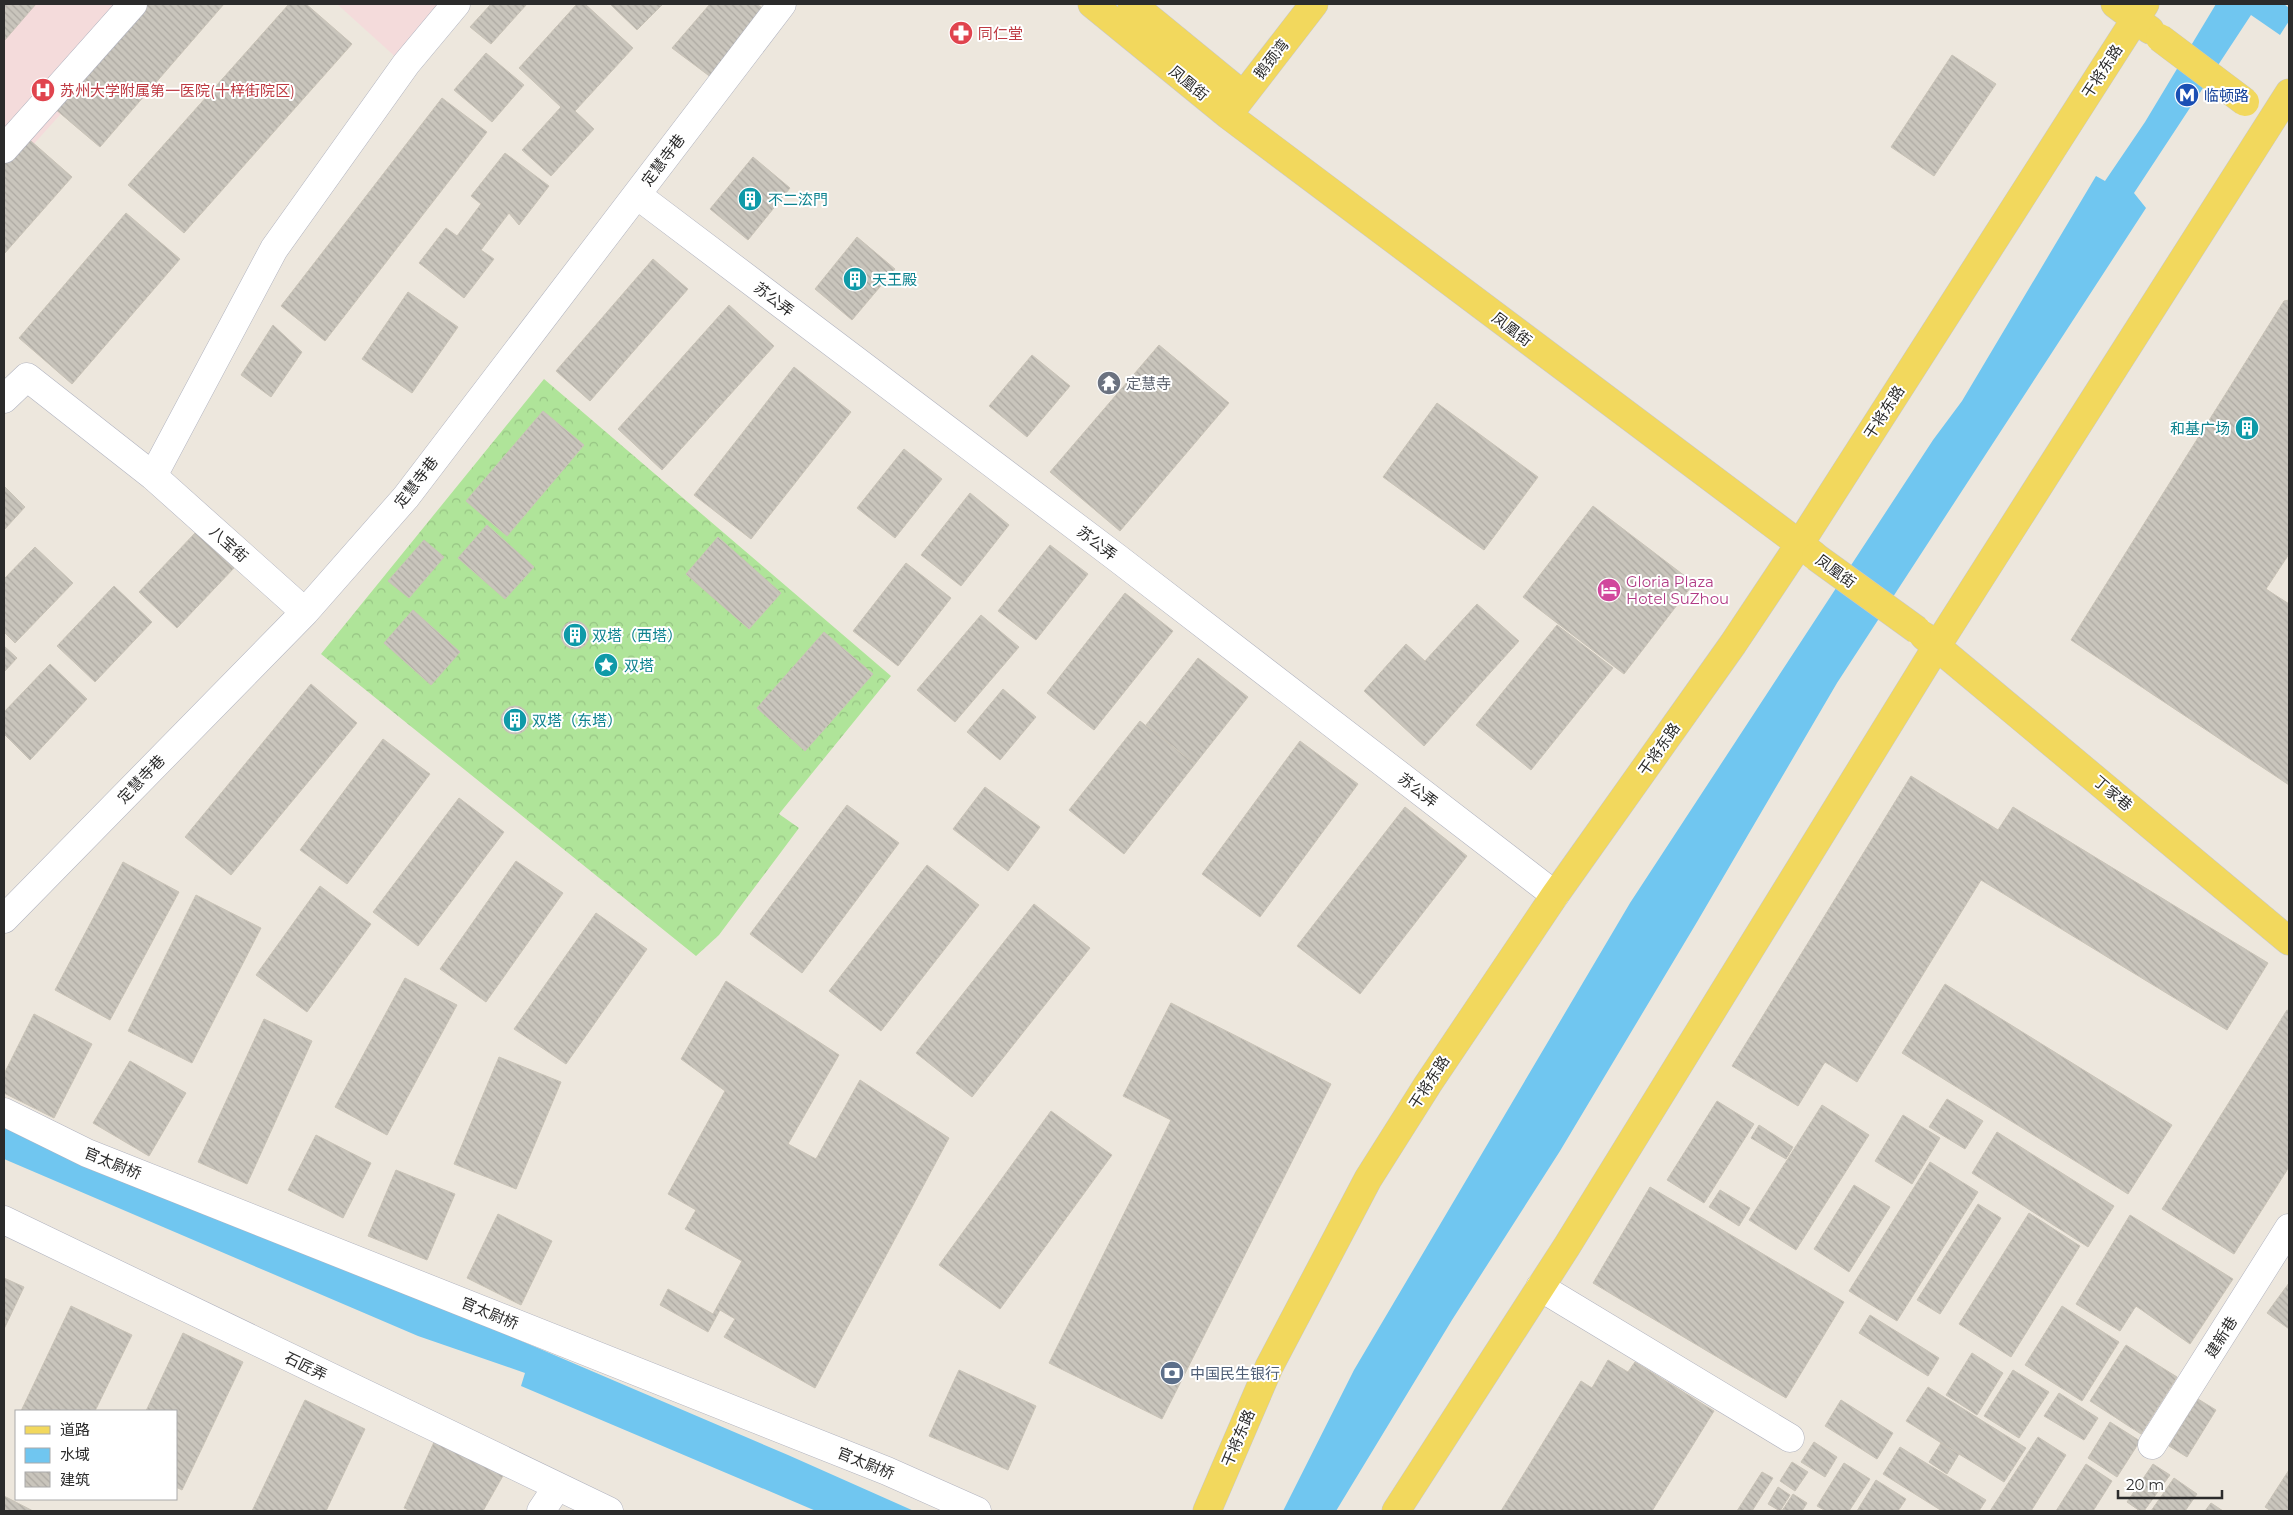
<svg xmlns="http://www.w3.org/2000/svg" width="2293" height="1515" font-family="Montserrat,'Noto Sans SC',sans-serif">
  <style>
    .medical { fill: #f4dbdb }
    .forest { fill: url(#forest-crowns) }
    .water { fill: #70c6f0 }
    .building { fill: url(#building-back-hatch); stroke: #c9c3b7 }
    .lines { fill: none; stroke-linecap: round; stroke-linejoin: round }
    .minor-casing { stroke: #b1b3bf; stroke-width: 29 }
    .major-casing { stroke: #c8c8c8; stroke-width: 29 }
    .minor { stroke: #fff; stroke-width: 28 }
    .major { stroke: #f2d85d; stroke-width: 28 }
    .major-bridge-casing { stroke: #c8c8c8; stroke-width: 29; stroke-linecap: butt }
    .major-bridge { stroke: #f2d85d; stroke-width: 28 }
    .labels { text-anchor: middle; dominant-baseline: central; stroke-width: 4; stroke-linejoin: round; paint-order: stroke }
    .health-label { font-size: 15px; fill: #be3a42; stroke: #fff; text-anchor: start }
    .street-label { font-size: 15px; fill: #2b2b2b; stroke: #fff }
    .transit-label { font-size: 15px; fill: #164399; stroke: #fff; text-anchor: start }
    .culture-label { font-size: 15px; fill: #0d838f; stroke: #fff; text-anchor: start }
    .worship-label { font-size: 15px; fill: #5b616d; stroke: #fff; text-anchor: start }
    .hotel-label { font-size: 15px; fill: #b23c85; stroke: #fff; text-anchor: start }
    .service-label { font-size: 15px; fill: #4e5e75; stroke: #fff; text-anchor: start }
  </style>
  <defs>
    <pattern id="forest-crowns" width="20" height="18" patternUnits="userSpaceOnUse" patternTransform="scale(1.25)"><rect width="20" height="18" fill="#afe499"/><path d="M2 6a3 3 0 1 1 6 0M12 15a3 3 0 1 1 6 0" fill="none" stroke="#97c484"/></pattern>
    <pattern id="building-back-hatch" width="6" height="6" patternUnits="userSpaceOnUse" patternTransform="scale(1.25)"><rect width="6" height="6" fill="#c9c5bc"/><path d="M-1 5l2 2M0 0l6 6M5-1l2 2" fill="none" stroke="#ada9a2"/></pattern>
  </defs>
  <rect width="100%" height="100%" fill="#ede7dd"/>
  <!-- medical -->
  <path class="medical" d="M4 4H160L4 177Z
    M337 4H453L400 61Z"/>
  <!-- forest -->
  <path class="forest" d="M544 379 891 676 779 814 799 828 719 935 696 956 321 654Z"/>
  <!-- water -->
  <path class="water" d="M2216 4H2284L2289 8V21L2280 35 2251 15 2134 193 2146 208 1837 683 1697 922 1560 1151 1452 1320 1336 1511H1283L1354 1370 1630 903 1933 440 1962 401 2096 176 2105 181 2145 122Z
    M4 1125 458 1314 788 1455 914 1511H816L521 1386 525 1373 418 1336 4 1159Z"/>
  <!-- building -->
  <path class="building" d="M4 4H36L4 41Z
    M134 4H224L100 147 48 103Z
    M289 4H306L352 44 184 233 128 185Z
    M491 4H527L491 44 470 27Z
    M577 4H585L633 48 575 111 594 129 551 176 522 150 561 107 519 68Z
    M610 4H663L637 30Z
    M710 4H757L773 17 716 81 672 48Z
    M486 53 524 85 492 122 454 90Z
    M1952 55 1996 84 1934 176 1891 147Z
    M442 98 487 132 325 341 281 306Z
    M23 134 72 177 4 254V156Z
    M505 153 549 186 519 225 509 213 481 250 494 259 464 298 419 263 446 228 457 236 481 204 471 196Z
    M753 157 790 188 748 240 710 209Z
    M126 213 180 259 72 384 19 338Z
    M857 237 895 269 852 320 815 289Z
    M653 259 688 289 590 401 556 371Z
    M408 292 458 327 412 393 362 359Z
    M2289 300V554L2266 589 2289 604V785L2071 640 2284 301Z
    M729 305 774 346 662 470 618 429Z
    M273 325 302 352 271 397 241 375Z
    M1159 345 1229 403 1120 531 1050 472Z
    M1032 355 1070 386 1027 437 989 406Z
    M794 367 851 412 751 539 694 495Z
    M1437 403 1538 477 1484 550 1383 477Z
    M543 411 584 445 507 536 466 501Z
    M904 449 942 479 895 538 857 508Z
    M4 486 25 507 4 530Z
    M970 493 1009 525 961 586 921 555Z
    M1593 506 1694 583 1624 674 1523 597Z
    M487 525 534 567 505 599 458 558Z
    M196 532 234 568 177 628 139 592Z
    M718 537 781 593 749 629 686 574Z
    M424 540 444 557 409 598 388 581Z
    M1050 545 1088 574 1036 640 998 611Z
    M35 547 73 583 15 643 4 632V579Z
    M906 563 951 598 898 666 853 631Z
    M114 586 152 622 95 682 57 646Z
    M1125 593 1173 631 1094 730 1047 693Z
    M1477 604 1519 641 1424 746 1364 691 1406 644 1425 661Z
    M413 610 460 652 431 685 384 643Z
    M981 615 1019 647 955 722 917 690Z
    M561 635a14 14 0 1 1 28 0a14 14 0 1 1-28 0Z
    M1557 625 1613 668 1531 770 1476 725Z
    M824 632 873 674 805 751 757 708Z
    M4 646 17 658 4 672Z
    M1198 658 1248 697 1195 764 1146 725Z
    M50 664 87 699 30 760 4 734V712Z
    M311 684 357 723 231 875 185 837Z
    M1003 689 1036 717 1000 760 967 732Z
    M501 720a14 14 0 1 1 28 0a14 14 0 1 1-28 0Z
    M1140 721 1195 764 1124 854 1069 810Z
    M383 739 430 774 347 884 300 850Z
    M1300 741 1358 784 1260 917 1202 874Z
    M1911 776 1998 830 2013 807 2268 963 2227 1030 1981 880 1857 1082 1825 1062 1798 1106 1732 1066Z
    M985 787 1040 827 1008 871 953 829Z
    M459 798 504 832 418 946 373 912Z
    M847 805 899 843 802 973 750 934Z
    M1405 807 1467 856 1360 994 1297 946Z
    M516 861 563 893 486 1002 440 969Z
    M123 862 179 892 110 1020 55 990Z
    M927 865 979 905 881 1031 829 991Z
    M320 886 371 924 307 1012 256 975Z
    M196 895 261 928 192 1063 128 1031Z
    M1034 904 1090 948 972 1097 916 1053Z
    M596 913 647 949 566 1064 514 1029Z
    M405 978 457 1005 387 1135 335 1107Z
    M726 981 839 1055 788 1144 816 1159 860 1080 949 1138 815 1388 724 1337 735 1319 720 1310 708 1332 660 1305 668 1289 713 1314 742 1261 685 1229 696 1210 668 1194 725 1091 681 1059Z
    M1945 984 2172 1125 2128 1194 1902 1053Z
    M1171 1003 1331 1084 1162 1419 1049 1363 1171 1120 1123 1096Z
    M2287 1010 2289 1011V1167L2234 1254 2162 1209Z
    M34 1014 92 1044 54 1118 4 1093V1074Z
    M264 1019 312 1041 247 1184 198 1162Z
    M499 1057 561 1082 516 1189 454 1164Z
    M130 1061 186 1093 149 1156 93 1123Z
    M1947 1099 1983 1121 1965 1149 1929 1127Z
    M1717 1101 1754 1124 1704 1203 1667 1180Z
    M1822 1105 1869 1135 1796 1250 1749 1220Z
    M1051 1111 1112 1155 1000 1309 939 1265Z
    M1903 1115 1940 1138 1912 1184 1875 1161Z
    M1759 1125 1793 1147 1786 1159 1751 1138Z
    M1997 1132 2114 1206 2088 1247 1972 1173Z
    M316 1135 371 1163 343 1218 288 1190Z
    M1930 1162 1978 1192 1897 1321 1849 1291Z
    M396 1170 455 1194 427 1260 368 1236Z
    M1854 1185 1890 1207 1849 1272 1814 1249Z
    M1650 1187 1844 1302 1786 1398 1593 1283Z
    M1720 1190 1750 1208 1739 1226 1709 1207Z
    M1978 1204 2001 1218 1940 1314 1917 1300Z
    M2029 1213 2080 1246 2011 1357 1959 1324Z
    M498 1214 552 1241 521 1305 467 1278Z
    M2130 1215 2233 1279 2190 1344 2136 1306 2120 1331 2076 1304Z
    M4 1278 24 1287 4 1329Z
    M2289 1283V1329L2267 1313Z
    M71 1306 132 1335 95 1411H21Z
    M2062 1306 2119 1342 2082 1401 2025 1365Z
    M1870 1315 1939 1358 1928 1376 1859 1333Z
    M183 1333 243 1362 182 1490 176 1487V1411H146Z
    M2126 1345 2177 1377 2141 1434 2090 1401Z
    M1972 1353 2003 1373 1977 1415 1946 1395Z
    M1608 1360 1628 1372 1635 1362 1714 1411 1652 1511H1501L1581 1381 1592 1388Z
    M959 1370 1036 1406 1008 1470 929 1436Z
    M2013 1370 2049 1392 2019 1438 1984 1416Z
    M1928 1387 2026 1448 2004 1482 1906 1421Z
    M2059 1393 2098 1418 2084 1440 2044 1416Z
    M2198 1399 2216 1410 2187 1457 2169 1446Z
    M305 1400 365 1429 326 1511H252Z
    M1841 1400 1893 1433 1877 1459 1825 1426Z
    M2110 1422 2140 1441 2117 1477 2088 1458Z
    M2038 1437 2066 1455 2031 1511H1990Z
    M435 1440 504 1474 483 1511H411L404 1508Z
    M1814 1442 1837 1457 1825 1477 1801 1462Z
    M1941 1443 1959 1454 1947 1474 1929 1462Z
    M1900 1447 1986 1500 1979 1511H1942L1883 1474Z
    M1792 1462 1808 1472 1795 1491 1780 1481Z
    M1844 1463 1870 1479 1849 1511H1826L1817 1506Z
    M2086 1464 2112 1481 2093 1511H2056Z
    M2153 1464 2170 1475 2144 1511H2140L2127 1502Z
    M2289 1470V1511H2271L2265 1507Z
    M1762 1472 1773 1478 1752 1511H1737Z
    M2174 1478 2197 1494 2185 1511H2151Z
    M1876 1480 1906 1499 1898 1511H1857Z
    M1778 1487 1790 1495 1780 1511 1768 1504Z
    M1793 1494 1807 1503 1802 1511H1782Z
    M4 1496 33 1511H4Z
    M2211 1503 2223 1511H2205Z"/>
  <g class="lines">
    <!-- minor casing -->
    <g class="minor-casing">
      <path id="minor" d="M4 149 133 4
        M637 195 1116 557 1555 895
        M4 399 27 377 153 476 305 612
        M153 476 274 249 406 64 456 4
        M4 919 305 612 406 497 782 4
        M4 1112 87 1153 887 1471 977 1511
        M4 1220 609 1511
        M1540 1287 1790 1438
        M2152 1445 2289 1228
        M541 1511 557 1487"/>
    </g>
    <!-- major casing -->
    <g class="major-casing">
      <path id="major" d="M1092 4 1228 115 1814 555
        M1132 4 1243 95
        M2115 4 2150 30
        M1232 110 1314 4
        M1924 636 2289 941
        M1207 1511 1269 1367 1368 1179 1428 1084 1555 895 1733 644 1799 545 2145 4
        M1396 1511 1567 1246 1937 646 2289 93"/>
    </g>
    <!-- minor -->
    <use href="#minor" class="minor"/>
    <!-- major -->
    <use href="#major" class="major"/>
    <!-- major-bridge casing -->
    <g class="major-bridge-casing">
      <path id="major-bridge" d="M2160 38 2245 102
        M1816 557 1917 630"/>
    </g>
    <!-- major-bridge -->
    <use href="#major-bridge" class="major-bridge"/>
  </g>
  <!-- icons -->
  <defs>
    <g id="pharmacy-disc" transform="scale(1.25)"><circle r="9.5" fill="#e0444e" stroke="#fff"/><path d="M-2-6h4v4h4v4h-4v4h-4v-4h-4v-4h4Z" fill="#fff"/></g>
    <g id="hospital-disc" transform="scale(1.25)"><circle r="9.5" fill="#e0444e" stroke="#fff"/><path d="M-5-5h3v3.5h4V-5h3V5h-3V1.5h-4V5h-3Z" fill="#fff"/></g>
    <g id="metro-disc" transform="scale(1.25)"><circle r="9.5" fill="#1a4fb4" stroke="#fff"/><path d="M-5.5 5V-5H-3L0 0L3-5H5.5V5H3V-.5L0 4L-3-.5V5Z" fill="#fff"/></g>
    <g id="building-disc" transform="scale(1.25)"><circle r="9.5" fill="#0f9aa8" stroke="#fff"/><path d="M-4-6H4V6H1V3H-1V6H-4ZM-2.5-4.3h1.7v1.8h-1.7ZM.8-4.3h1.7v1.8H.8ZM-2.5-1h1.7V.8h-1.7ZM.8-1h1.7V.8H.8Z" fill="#fff"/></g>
    <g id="temple-disc" transform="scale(1.25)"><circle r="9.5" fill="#6b7280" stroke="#fff"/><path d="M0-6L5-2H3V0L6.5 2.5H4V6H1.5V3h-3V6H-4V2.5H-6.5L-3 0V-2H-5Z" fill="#fff"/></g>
    <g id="hotel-disc" transform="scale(1.25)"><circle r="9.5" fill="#d1479c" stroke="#fff"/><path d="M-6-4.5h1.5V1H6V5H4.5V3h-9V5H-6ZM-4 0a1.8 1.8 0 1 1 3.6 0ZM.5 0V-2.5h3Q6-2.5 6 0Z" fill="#fff"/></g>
    <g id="sight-disc" transform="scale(1.25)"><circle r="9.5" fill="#0f9aa8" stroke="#fff"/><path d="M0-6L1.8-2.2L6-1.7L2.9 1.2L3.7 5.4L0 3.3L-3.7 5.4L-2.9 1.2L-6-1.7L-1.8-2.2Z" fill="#fff"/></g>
    <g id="bank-disc" transform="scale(1.25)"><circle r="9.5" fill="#5c6f8a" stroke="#fff"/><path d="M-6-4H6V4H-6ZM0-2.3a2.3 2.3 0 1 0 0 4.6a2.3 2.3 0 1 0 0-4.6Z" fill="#fff"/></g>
  </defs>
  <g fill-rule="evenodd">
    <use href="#pharmacy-disc" x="961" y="33"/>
    <use href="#hospital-disc" x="43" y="90"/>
    <use href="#metro-disc" x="2187" y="95"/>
    <use href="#building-disc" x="750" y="199"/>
    <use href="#building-disc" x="855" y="279"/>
    <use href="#temple-disc" x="1109" y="383"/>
    <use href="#building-disc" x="2247" y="428"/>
    <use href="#hotel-disc" x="1609" y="590"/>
    <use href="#building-disc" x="575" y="635"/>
    <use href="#sight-disc" x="606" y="665"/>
    <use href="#building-disc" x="515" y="720"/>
    <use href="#bank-disc" x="1172" y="1373"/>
  </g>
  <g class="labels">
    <!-- health labels -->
    <g class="health-label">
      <text x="978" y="33">同仁堂</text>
      <text x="60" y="90">苏州大学附属第一医院(十梓街院区)</text>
    </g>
    <!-- street labels -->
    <g class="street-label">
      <text transform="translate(1271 59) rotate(-52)">鹅颈湾</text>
      <text transform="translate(2102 71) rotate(-57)">干将东路</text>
      <text transform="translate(1189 83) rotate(39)">凤凰街</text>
      <text transform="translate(663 160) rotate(-53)">定慧寺巷</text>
      <text transform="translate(774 299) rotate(37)">苏公弄</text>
      <text transform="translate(1512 329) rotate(37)">凤凰街</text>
      <text transform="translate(1884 412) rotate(-57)">干将东路</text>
      <text transform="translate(416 482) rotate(-52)">定慧寺巷</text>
      <text transform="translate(1097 543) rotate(37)">苏公弄</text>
      <text transform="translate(229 544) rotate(42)">八宝街</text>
      <text transform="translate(1836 571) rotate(36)">凤凰街</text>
      <text transform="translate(1659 749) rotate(-55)">干将东路</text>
      <text transform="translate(141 779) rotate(-46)">定慧寺巷</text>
      <text transform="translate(1418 790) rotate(38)">苏公弄</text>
      <text transform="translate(2113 793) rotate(40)">丁家巷</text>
      <text transform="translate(1429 1082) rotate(-57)">干将东路</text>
      <text transform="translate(113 1163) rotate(22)">官太尉桥</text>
      <text transform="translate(490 1313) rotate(22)">官太尉桥</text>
      <text transform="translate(2221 1337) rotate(-58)">建新巷</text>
      <text transform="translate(306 1366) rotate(26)">石匠弄</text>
      <text transform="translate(1238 1438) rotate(-67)">干将东路</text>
      <text transform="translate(866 1463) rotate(22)">官太尉桥</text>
    </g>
    <!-- transit labels -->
    <g class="transit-label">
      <text x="2204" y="95">临顿路</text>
    </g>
    <!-- culture labels -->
    <g class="culture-label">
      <text x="768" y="199">不二㳒門</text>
      <text x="872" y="279">天王殿</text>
      <text x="2230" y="428" text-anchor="end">和基广场</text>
      <text x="592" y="635">双塔（西塔）</text>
      <text x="624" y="665">双塔</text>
      <text x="532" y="720">双塔（东塔）</text>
    </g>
    <!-- worship labels -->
    <g class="worship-label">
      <text x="1126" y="383">定慧寺</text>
    </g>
    <!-- hotel labels -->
    <g class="hotel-label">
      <text x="1626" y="581">Gloria Plaza<tspan x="1626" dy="17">Hotel SuZhou</tspan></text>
    </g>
    <!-- service labels -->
    <g class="service-label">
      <text x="1190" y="1373">中国民生银行</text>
    </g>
  </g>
  <!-- border -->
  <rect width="2293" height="1515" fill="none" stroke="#2b2b2b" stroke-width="10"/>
  <!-- legend -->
  <rect x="15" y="1410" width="162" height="90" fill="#ffffff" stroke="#aaaaaa"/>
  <rect x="25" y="1426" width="25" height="8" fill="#f2d85d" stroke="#aaaaaa"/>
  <text x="60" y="1435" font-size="15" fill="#2b2b2b">道路</text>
  <rect x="25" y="1448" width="25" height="15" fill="#70c6f0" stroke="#aaaaaa"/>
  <text x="60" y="1460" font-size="15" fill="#2b2b2b">水域</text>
  <rect x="25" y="1472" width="25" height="15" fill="url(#building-back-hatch)" stroke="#aaaaaa"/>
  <text x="60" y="1485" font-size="15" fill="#2b2b2b">建筑</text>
  <!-- scale -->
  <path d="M2118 1490v8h104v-8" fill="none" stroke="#2b2b2b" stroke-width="2.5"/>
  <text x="2126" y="1490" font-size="15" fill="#2b2b2b" stroke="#ffffff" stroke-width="4" paint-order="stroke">20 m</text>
</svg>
